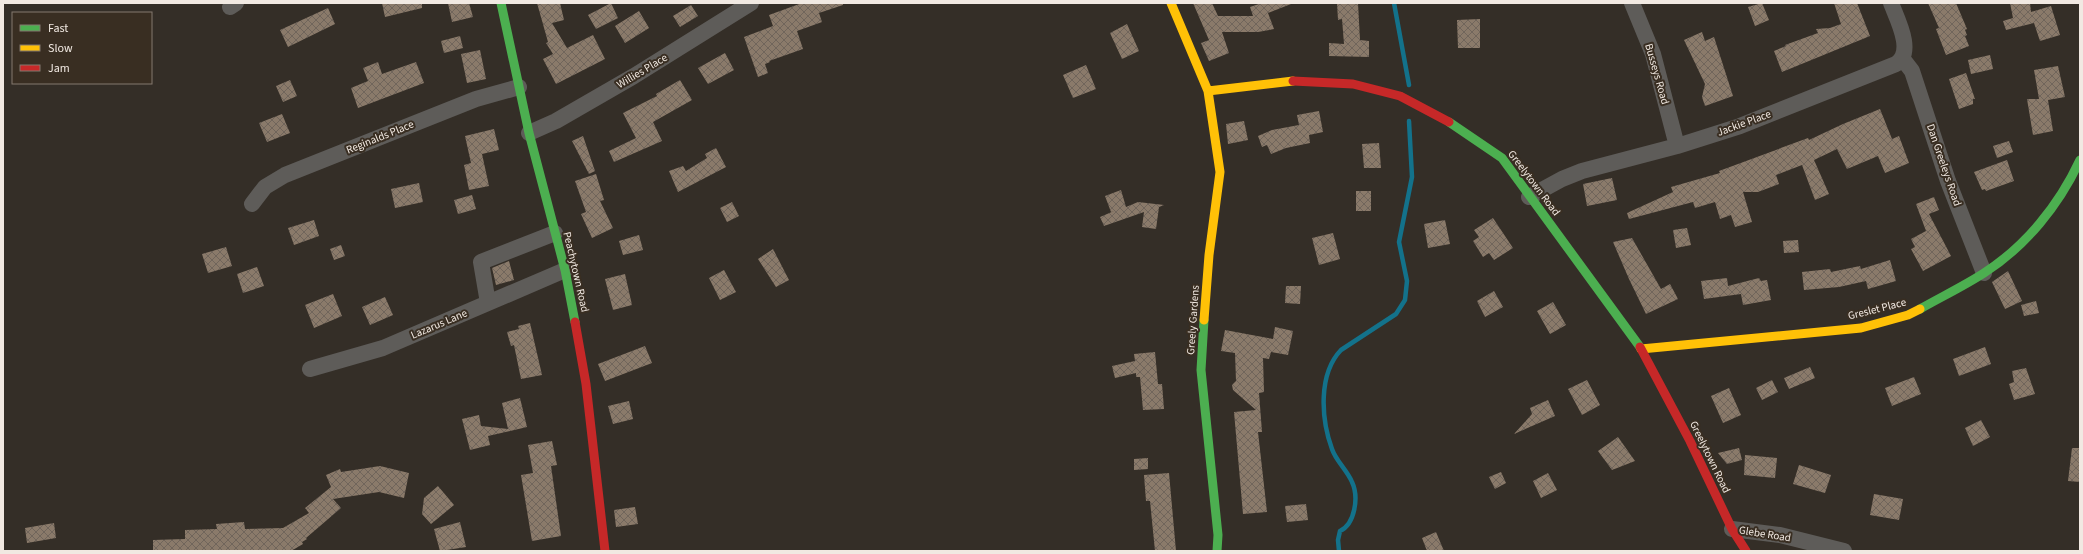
<svg xmlns="http://www.w3.org/2000/svg" width="2083" height="554" font-family="'Source Sans 3',sans-serif">
  <style>
    .lines { fill: none; stroke-linecap: round; stroke-linejoin: round }
    .stream { stroke: #13728b; stroke-width: 4.5 }
    .building { fill: url(#building-cross-hatch) }
    .street { stroke: #5e5c59; stroke-width: 16 }
    .fast { stroke: #4caf50; stroke-width: 9 }
    .slow { stroke: #ffc107; stroke-width: 9 }
    .jam { stroke: #c62828; stroke-width: 9 }
    .labels { text-anchor: middle; dominant-baseline: central; stroke-width: 4; stroke-linejoin: round; paint-order: stroke }
    .street-label { font-size: 11px; fill: #f1e9e2; stroke: #392e22 }
  </style>
  <defs>
    <pattern id="building-cross-hatch" width="8" height="8" patternUnits="userSpaceOnUse"><rect width="8" height="8" fill="#8a7a6a"/><path d="M0 0l8 8M0 8l8-8" fill="none" stroke="#70655b"/></pattern>
  </defs>
  <rect width="100%" height="100%" fill="#342e27"/>
  <g class="lines">
    <!-- stream -->
    <path class="stream" d="M1394 3 1409 85
      M1339 551 1338 540 1340 531C1355 524 1359 497 1352 482 1347 470 1336 461 1332 449 1321 419 1318 374 1341 350L1396 314 1405 300 1407 281 1399 242 1412 177 1409 121"/>
  </g>
  <!-- building -->
  <path class="building" d="M382 3H422V8L385 17Z
    M448 3H469L473 17 452 22Z
    M537 3H560L564 20 552 23 567 48 593 35 605 59 556 84 543 59 553 54 546 43 548 42Z
    M611 3 618 18 596 29 588 15Z
    M802 3H843V5L819 13 822 22 797 31 803 49 769 61 770 62 765 64 768 73 758 77 744 37 773 26 769 15Z
    M1193 3H1212L1218 16H1253L1250 7 1262 3 1291 4 1268 13 1274 29 1258 32H1222L1229 53 1209 61 1201 43 1209 40Z
    M1337 3H1358L1360 40 1369 41V57L1329 56V43L1344 44 1342 19 1338 20Z
    M1762 3 1769 20 1755 26 1748 7Z
    M1834 3H1857L1870 36 1782 72 1774 51 1786 46 1785 45 1818 33 1816 29 1830 28 1841 24Z
    M1928 3H1956L1967 29 1965 30 1967 35 1965 36 1969 46 1946 55 1936 29 1939 28Z
    M2010 3H2030L2031 12 2051 6 2060 35 2040 41 2034 23 2006 30 2003 21 2013 18Z
    M691 5 698 16 680 27 673 16Z
    M328 8 335 24 288 47 280 30Z
    M639 11 649 28 625 43 615 26Z
    M1480 19V48H1458L1457 20Z
    M1127 24 1139 51 1122 59 1110 33Z
    M1702 32 1705 41 1714 37 1733 96 1705 106 1702 97 1705 84 1684 40Z
    M460 36 463 48 444 53 441 41Z
    M480 50 486 79 467 83 461 54Z
    M725 53 734 70 708 84 698 68Z
    M1990 55 1993 69 1971 74 1968 60Z
    M378 62 382 74 416 62 424 83 358 108 351 88 368 81 363 68Z
    M1086 65 1096 89 1073 98 1063 75Z
    M2058 66 2065 97 2048 100 2053 131 2033 135 2027 99H2039L2034 70Z
    M1966 73 1975 99H1973V104L1959 109 1949 79Z
    M290 80 297 96 283 102 276 86Z
    M680 80 692 100 653 122 662 141 614 162 609 151 636 138 623 113 657 96 656 94Z
    M1880 109 1892 139 1899 136 1909 163 1885 173 1878 156 1847 169 1837 149 1814 160 1829 194 1815 200 1802 165 1776 175 1779 184 1758 192H1743L1752 222 1735 227 1731 215 1720 219 1715 202 1695 208 1693 202 1629 219 1627 213 1673 192 1671 187 1720 173 1719 171 1808 138 1809 140 1843 124Z
    M1319 111 1323 132 1309 135 1310 143 1286 148 1271 154 1267 145 1262 147 1258 136 1272 130 1299 125 1297 115Z
    M282 114 290 133 267 142 259 123Z
    M1244 121 1248 140 1228 144 1226 124Z
    M494 129 499 150 482 154 489 186 469 190 464 165 471 163 465 136Z
    M583 136 595 171 589 174 572 141Z
    M2009 141 2013 152 1997 158 1993 146Z
    M1379 143 1381 168H1364L1362 144Z
    M716 148 726 167 678 192 669 171 683 166 686 171 707 158 705 154Z
    M2007 160 2014 181 1986 191 1985 189 1982 190 1974 172Z
    M596 174 604 200 600 201 613 228 592 238 581 214 586 212 575 181Z
    M1612 178 1617 200 1587 206 1583 184Z
    M419 183 423 202 395 208 391 189Z
    M1121 190 1126 207 1138 202 1164 205 1159 207 1156 229 1142 227 1144 212 1104 226 1100 217 1114 211 1111 212 1105 196Z
    M1356 191H1371V211H1356Z
    M472 195 476 209 458 214 454 200Z
    M1934 197 1939 210 1929 214 1951 256 1923 271 1911 249 1915 247 1911 239 1926 231 1916 204Z
    M732 202 739 216 727 222 720 208Z
    M1493 218 1513 248 1494 260 1489 253 1483 257 1473 241 1479 237 1474 230Z
    M314 220 319 236 294 245 288 228Z
    M1445 220 1450 244 1428 248 1424 224Z
    M1687 228 1691 245 1676 248 1673 230Z
    M1333 233 1340 259 1319 265 1312 238Z
    M639 235 643 250 623 255 619 241Z
    M1632 238 1661 289 1670 284 1678 299 1646 314 1629 279 1613 242Z
    M1798 240 1799 252 1784 253 1783 241Z
    M341 245 345 256 334 260 330 249Z
    M226 247 232 266 208 273 202 254Z
    M773 249 789 280 776 287 758 259Z
    M1890 260 1896 281 1868 289 1866 281 1839 287 1804 290 1802 272 1830 269 1831 272 1860 266 1861 269Z
    M509 261 514 280 496 285 492 268Z
    M257 267 264 286 243 293 237 274Z
    M724 270 736 292 720 300 709 278Z
    M2008 271 2022 301 2005 309 1992 282Z
    M625 274 632 305 613 310 605 279Z
    M1727 278 1728 286 1759 278 1761 281 1767 280 1771 300 1743 305 1741 294 1704 299 1701 281Z
    M1286 286H1301L1300 304 1285 303Z
    M1494 291 1503 307 1485 317 1477 301Z
    M333 294 342 316 314 328 305 305Z
    M385 297 393 315 370 325 362 307Z
    M2036 301 2039 313 2024 316 2021 305Z
    M1553 302 1566 325 1550 334 1537 311Z
    M530 323 542 375 521 379 514 345 511 346 507 332 519 329 518 326Z
    M1275 327 1293 331 1288 355 1271 352 1269 359 1263 358 1264 392 1259 393 1262 432H1258L1267 512 1243 514 1234 412 1256 410 1233 390 1232 385 1236 381 1235 353 1221 351 1225 330 1273 339Z
    M645 346 652 363 605 381 598 364Z
    M1985 347 1991 364 1959 376 1953 359Z
    M1155 352 1158 384H1162L1164 409 1143 410 1140 377H1136V373L1115 378 1112 366 1135 361 1134 354Z
    M1810 367 1815 378 1789 389 1784 378Z
    M2026 368 2035 394 2014 400 2009 384 2014 382 2012 371Z
    M1914 377 1921 394 1892 406 1885 388Z
    M1587 380 1600 405 1582 415 1568 389Z
    M1772 380 1778 392 1762 400 1756 388Z
    M1729 388 1741 415 1723 423 1711 396Z
    M520 398 527 427 488 436 490 445 470 450 462 419 479 415 481 426 508 429 502 403Z
    M1548 400 1555 416 1514 434 1532 414 1530 408Z
    M629 401 633 419 613 424 608 406Z
    M1981 420 1990 437 1973 446 1965 428Z
    M1618 437 1635 461 1612 470 1598 451Z
    M552 441 557 465 551 466 561 536 532 541 521 475 533 473 528 445Z
    M1739 448 1742 460 1727 464 1718 453Z
    M2072 448H2080V482L2068 481Z
    M1745 455 1777 458 1775 478 1744 475Z
    M1148 458V469L1134 470V459Z
    M1799 465 1831 475 1825 493 1793 484Z
    M380 466 409 473 404 498 379 492 333 499 341 508 306 538 307 539 302 542 303 544 291 551H153V540L185 539V530L217 529 216 524 244 522 245 529 283 528 309 513 305 508 331 487 326 475 340 469 341 472Z
    M1501 472 1506 483 1495 489 1489 477Z
    M1169 473 1176 551H1155L1150 501H1146L1144 475Z
    M1548 473 1557 490 1541 498 1533 481Z
    M438 486 454 505 431 524 422 514 424 498Z
    M1874 494 1903 499 1899 520 1870 515Z
    M1306 504 1308 520 1287 522 1285 506Z
    M635 507 638 524 616 527 614 510Z
    M460 522 466 547 440 551 434 529Z
    M54 523 56 538 27 543 25 528Z
    M1436 532 1444 551H1427L1422 538Z"/>
  <g class="lines">
    <!-- street -->
    <path class="street" d="M1632 3 1653 54 1677 146
      M230 7 236 3
      M1902 58 1912 71 1948 181 1984 273
      M529 133 556 121 634 76 751 3
      M1529 197 1562 179 1582 171 1677 146 1740 126 1896 64C1915 52 1897 19 1891 3
      M252 204 265 187 285 175 476 99 519 87
      M488 303 481 262 555 233
      M310 369 383 348 565 270
      M1732 529 1780 535 1844 551"/>
    <!-- fast -->
    <path class="fast" d="M501 3 529 133 565 270 575 322
      M1449 122 1502 158 1640 347
      M1920 309C1941 297 1964 286 1984 273 2026 246 2059 205 2080 160
      M1204 320 1201 370 1218 535 1217 551"/>
    <!-- slow -->
    <path class="slow" d="M1171 3 1208 91 1293 81
      M1204 320 1209 255 1220 172 1208 91
      M1641 349 1861 328 1908 315 1920 309"/>
    <!-- jam -->
    <path class="jam" d="M1293 81 1353 84 1400 96 1449 122
      M575 322 586 384 605 551
      M1640 347 1690 441 1732 529 1746 551"/>
  </g>
  <g class="labels">
    <!-- street labels -->
    <g class="street-label">
      <text transform="translate(642 71) rotate(-31)">Willies Place</text>
      <text transform="translate(1657 74) rotate(74)">Busseys Road</text>
      <text transform="translate(1744 123) rotate(-20)">Jackie Place</text>
      <text transform="translate(380 137) rotate(-22)">Reginalds Place</text>
      <text transform="translate(1944 165) rotate(71)">Dan Greeleys Road</text>
      <text transform="translate(1534 183) rotate(53)">Greelytown Road</text>
      <text transform="translate(576 272) rotate(77)">Peachytown Road</text>
      <text transform="translate(1877 309) rotate(-14)">Greslet Place</text>
      <text transform="translate(1193 320) rotate(-86)">Greely Gardens</text>
      <text transform="translate(439 324) rotate(-23)">Lazarus Lane</text>
      <text transform="translate(1710 457) rotate(64)">Greelytown Road</text>
      <text transform="translate(1765 534) rotate(9)">Glebe Road</text>
    </g>
  </g>
  <!-- border -->
  <rect width="2083" height="554" fill="none" stroke="#f1e9e2" stroke-width="8"/>
  <!-- legend -->
  <rect x="12" y="12" width="140" height="72" fill="#392e22" stroke="#83796f"/>
  <rect x="20" y="25" width="20" height="6" fill="#4caf50" stroke="#83796f"/>
  <text x="48" y="32" font-size="12" fill="#f1e9e2">Fast</text>
  <rect x="20" y="45" width="20" height="6" fill="#ffc107" stroke="#83796f"/>
  <text x="48" y="52" font-size="12" fill="#f1e9e2">Slow</text>
  <rect x="20" y="65" width="20" height="6" fill="#c62828" stroke="#83796f"/>
  <text x="48" y="72" font-size="12" fill="#f1e9e2">Jam</text>
</svg>
